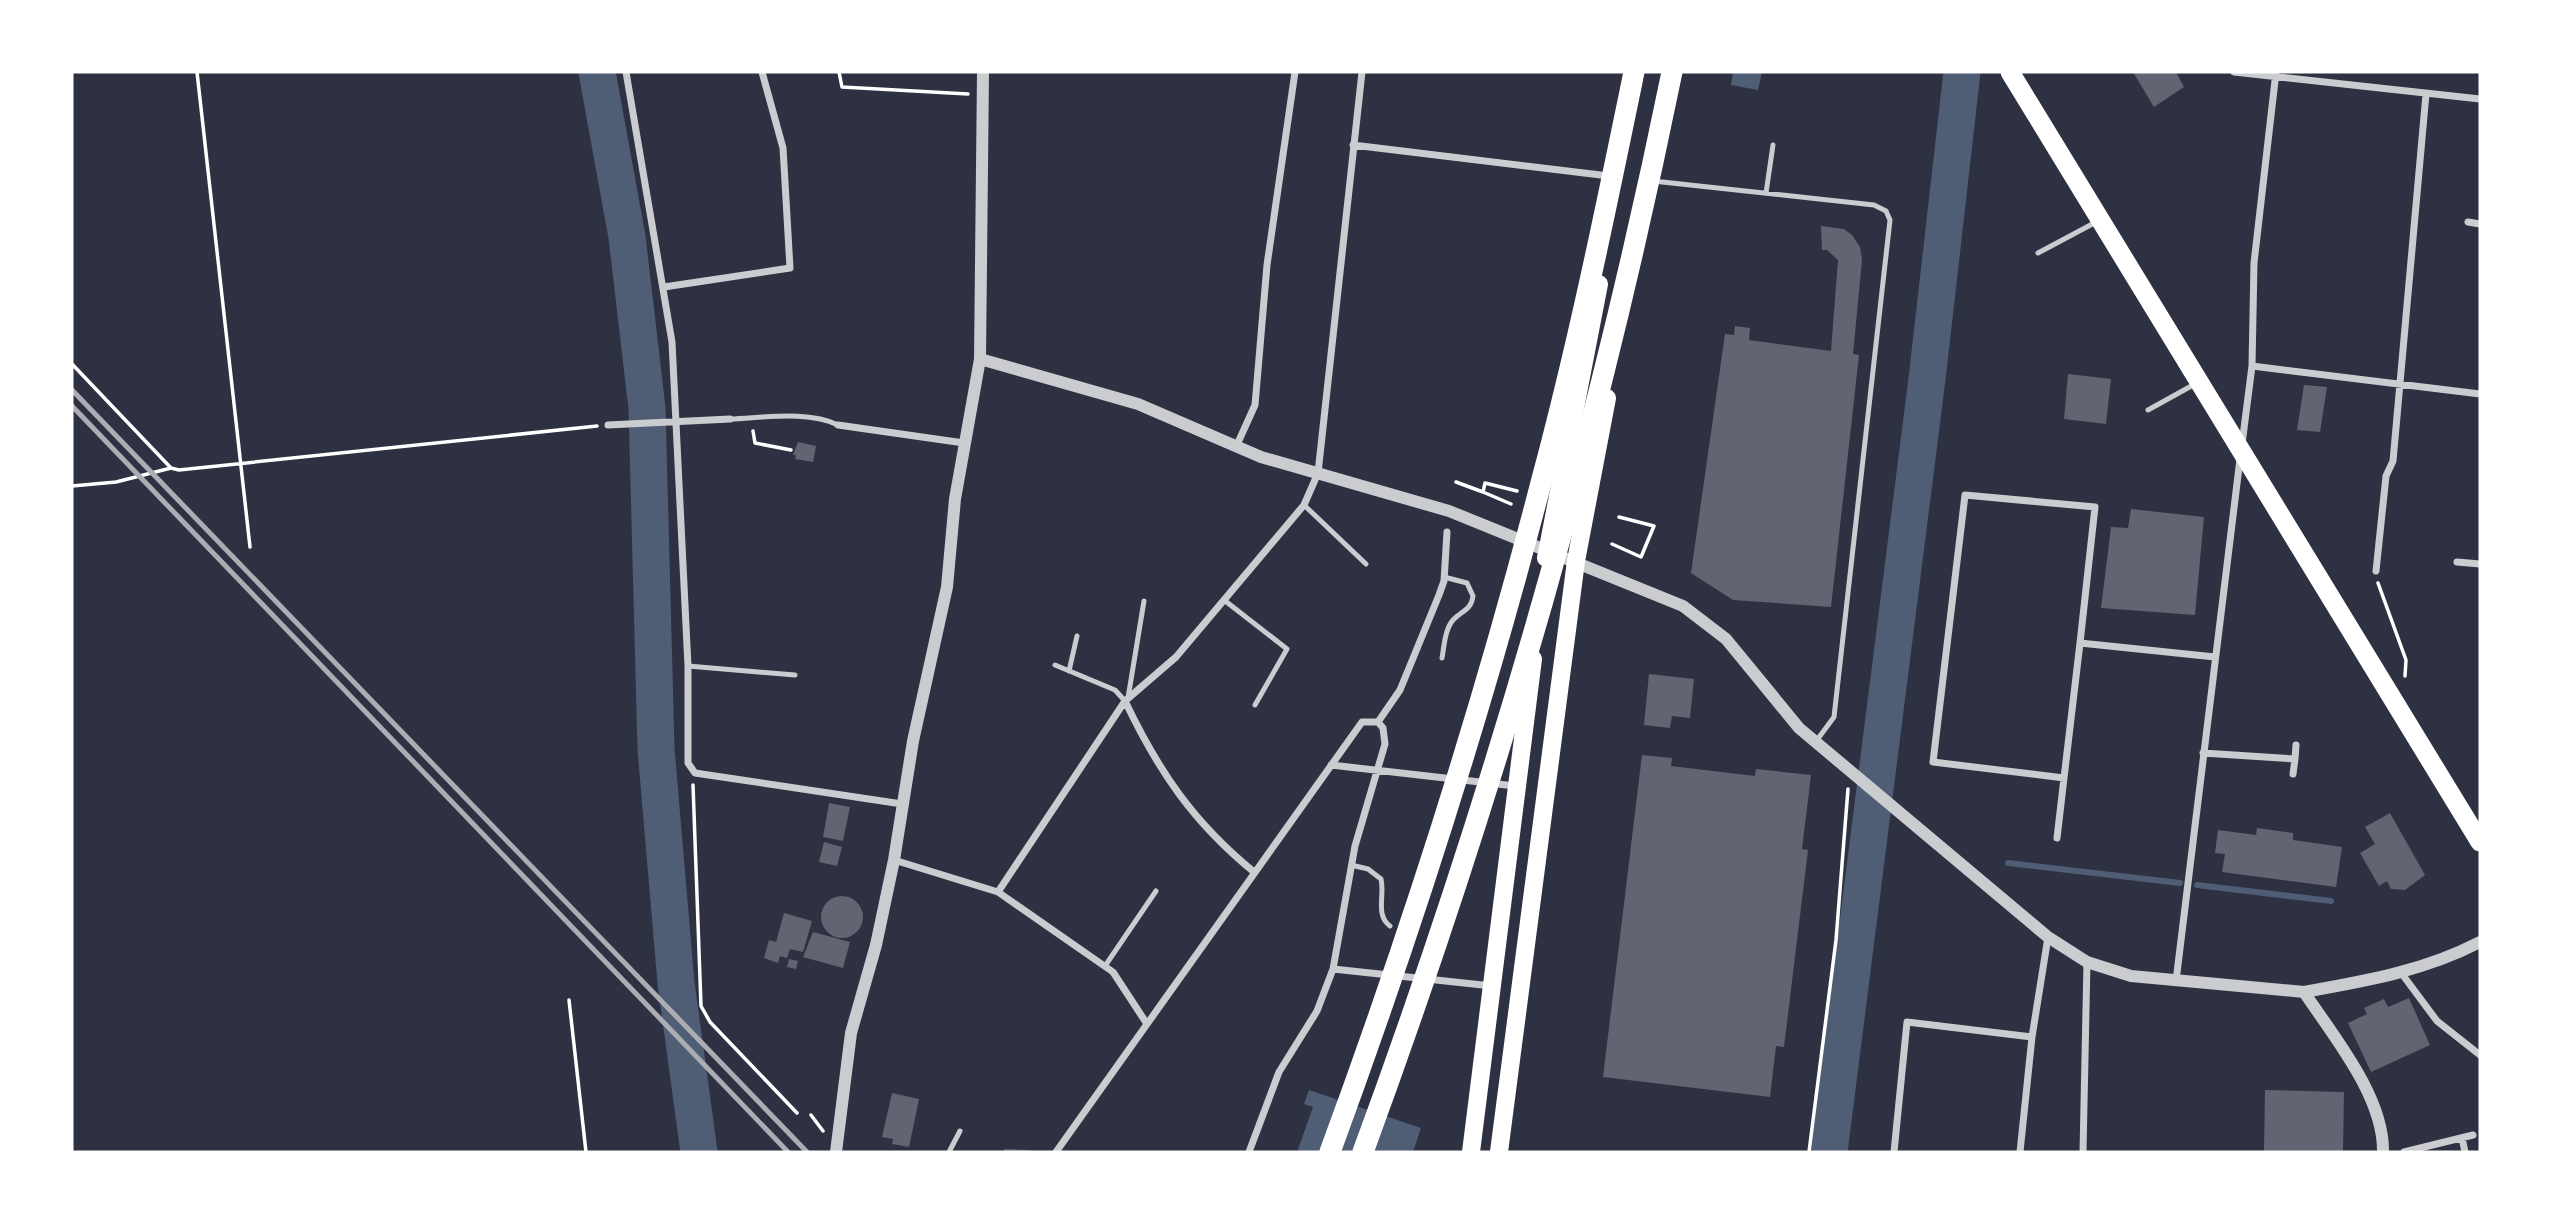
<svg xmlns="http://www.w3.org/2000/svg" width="2552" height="1224" font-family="Ubuntu,sans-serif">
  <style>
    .water { fill: #4f5d75 }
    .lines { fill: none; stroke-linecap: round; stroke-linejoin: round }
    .stream { stroke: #4f5d75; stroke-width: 6 }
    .river { stroke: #4f5d75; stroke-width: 37 }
    .building { fill: #626471 }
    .path { stroke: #fff; stroke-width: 3.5 }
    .service { stroke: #caccd0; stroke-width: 5 }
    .minor { stroke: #caccd0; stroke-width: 7 }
    .tertiary { stroke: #caccd0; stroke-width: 12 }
    .primary { stroke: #fff; stroke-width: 18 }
    .trunk { stroke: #fff; stroke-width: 19 }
    .motorway { stroke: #fff; stroke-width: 21 }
    .rail { stroke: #abadb3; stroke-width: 5 }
  </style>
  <rect width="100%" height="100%" fill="#2d3142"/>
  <!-- water -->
  <path class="water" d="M1733 72H1762L1758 90 1731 85Z
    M1309 1090 1421 1128 1413 1152H1297L1313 1107 1304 1104Z"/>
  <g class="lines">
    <!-- stream -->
    <path class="stream" d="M2008 863 2180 883
      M2197 885 2331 901"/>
    <!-- river -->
    <path class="river" d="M597 72 627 237 647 408 656 749 676 983 699 1152
      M1829 1152 1927 379 1962 72"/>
  </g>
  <!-- building -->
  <path class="building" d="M2133 72H2176L2184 87 2154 107Z
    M1821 226 1844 229 1852 235 1860 247 1862 260 1853 354 1859 355 1831 607 1733 600 1691 573 1725 334 1734 335 1735 326 1750 328 1749 340 1831 351 1838 260 1827 250H1822Z
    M2068 374 2111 379 2106 424 2064 419Z
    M2304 385 2327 387 2320 432 2297 430Z
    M798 442 816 446 813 462 795 459 796 455H793Z
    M2131 509 2204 517 2195 615 2101 608 2111 527 2128 528Z
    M1649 674 1694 679 1690 718 1672 716 1670 728 1644 725Z
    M1642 755 1672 758 1671 766 1755 776 1756 769 1811 775 1802 849 1808 850 1784 1047 1776 1046 1770 1097 1603 1077Z
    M829 803 850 807 843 841 823 837Z
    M2390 813 2425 875 2405 890 2391 889 2387 881 2379 886 2360 853 2375 844 2365 827Z
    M2257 828 2293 833V840L2342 847 2336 887 2222 872 2225 854 2215 853 2218 830 2256 835Z
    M824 842 842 847 837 866 819 862Z
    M821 917a21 21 0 1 1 42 0a21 21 0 1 1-42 0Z
    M784 913 812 921 803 952 790 949 787 958 780 956 778 963 764 958 769 940 776 942Z
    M813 932 850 942 843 968 803 957Z
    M789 959 798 961 796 969 787 967Z
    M2409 998 2430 1045 2371 1072 2348 1023 2367 1014 2364 1008 2384 999 2388 1007Z
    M2265 1090 2344 1092 2343 1152H2264Z
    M892 1093 919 1099 909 1147 892 1144 893 1139 882 1137Z
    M1004 1149 1030 1150V1152H1004Z"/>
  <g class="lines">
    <!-- path -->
    <path class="path" d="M197 72 250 547
      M839 72 842 87 968 94
      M72 364 171 468 179 470 597 426
      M753 431 755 443 791 450
      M1456 482 1483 492
      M72 486 116 482 171 468
      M1511 504 1483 492 1485 483 1517 491
      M1612 544 1641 557 1654 526 1619 517
      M2378 583 2406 660 2405 676
      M693 785 701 1006 710 1022 797 1113
      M569 1000 586 1152
      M811 1115 823 1131
      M1809 1152 1836 940 1848 789"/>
    <!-- service -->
    <path class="service" d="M1653 181 1874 205 1886 211 1890 220 1834 717 1817 740
      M1766 193 1773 145
      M2038 253 2098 221
      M2148 410 2195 384
      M730 419C762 418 809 410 838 425
      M1304 505 1366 564
      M1224 600 1287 649 1255 705
      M1442 658C1444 647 1445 629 1453 620 1462 610 1471 611 1473 596L1467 583 1444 577
      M1055 665 1115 690 1125 701
      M688 666 795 675
      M1069 671 1077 636
      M1128 698 1144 601
      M1351 865 1368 869 1381 879C1385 895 1375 915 1390 926
      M1105 966 1156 891
      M949 1152 960 1131"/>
    <!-- minor -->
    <path class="minor" d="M626 72 672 342 688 666V763L695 773 902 804
      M2234 72 2480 99
      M1353 145 1609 176
      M2468 222 2480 224
      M664 287 790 268 783 148 762 72
      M2252 366 2480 394
      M608 425 730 419
      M838 425 964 443
      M2242 444 2252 366 2254 263 2276 72
      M1236 447 1255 405 1267 265 1295 72
      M2457 562 2480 564
      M2376 571 2386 476 2393 461 2426 94
      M2080 643 2095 507 1965 495 1933 762 2064 778 2080 643 2215 657
      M1125 701C1159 772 1193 822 1254 872
      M2203 753 2295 759 2296 745
      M1331 765 1515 786
      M2293 774 2295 759
      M2057 838 2064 778
      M894 860 998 892 1113 972 1147 1024
      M998 892 1125 701 1176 657 1304 505 1318 473 1362 72
      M1333 969 1492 986
      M2402 974 2437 1021 2480 1055
      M2176 981 2240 459
      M2462 1138 2465 1152
      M1056 1152 1362 722H1378L1400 690 1439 595 1444 581 1447 532
      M1249 1152 1279 1072 1317 1011 1333 969 1355 846 1385 744 1383 728 1378 722
      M1894 1152 1907 1022 2032 1037
      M2020 1152 2032 1037 2048 937
      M2083 1152 2087 962
      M2404 1152 2473 1135"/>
    <!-- tertiary -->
    <path class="tertiary" d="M980 359 1138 404 1261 457 1449 511 1683 606 1726 639 1799 728 2048 937 2087 962 2131 976 2304 992C2334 1037 2384 1097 2383 1152
      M2304 992C2366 981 2424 971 2480 942
      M836 1152 851 1033 876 945 894 860 913 741 947 587 955 499 980 359 983 72"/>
    <!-- primary -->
    <path class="primary" d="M1546 558 1599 284
      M1471 1152 1533 659
      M1499 1152 1576 561 1607 398"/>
    <!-- trunk -->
    <path class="trunk" d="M2010 72 2480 842"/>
    <!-- motorway -->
    <path class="motorway" d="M1330 1152C1411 932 1483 707 1542 479 1578 345 1606 208 1634 72
      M1363 1152C1493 799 1597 440 1672 72"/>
    <!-- rail -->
    <path class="rail" d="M72 390 807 1152
      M72 406 788 1152"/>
  </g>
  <!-- border -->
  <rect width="2552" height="1224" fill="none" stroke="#ffffff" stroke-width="147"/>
</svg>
